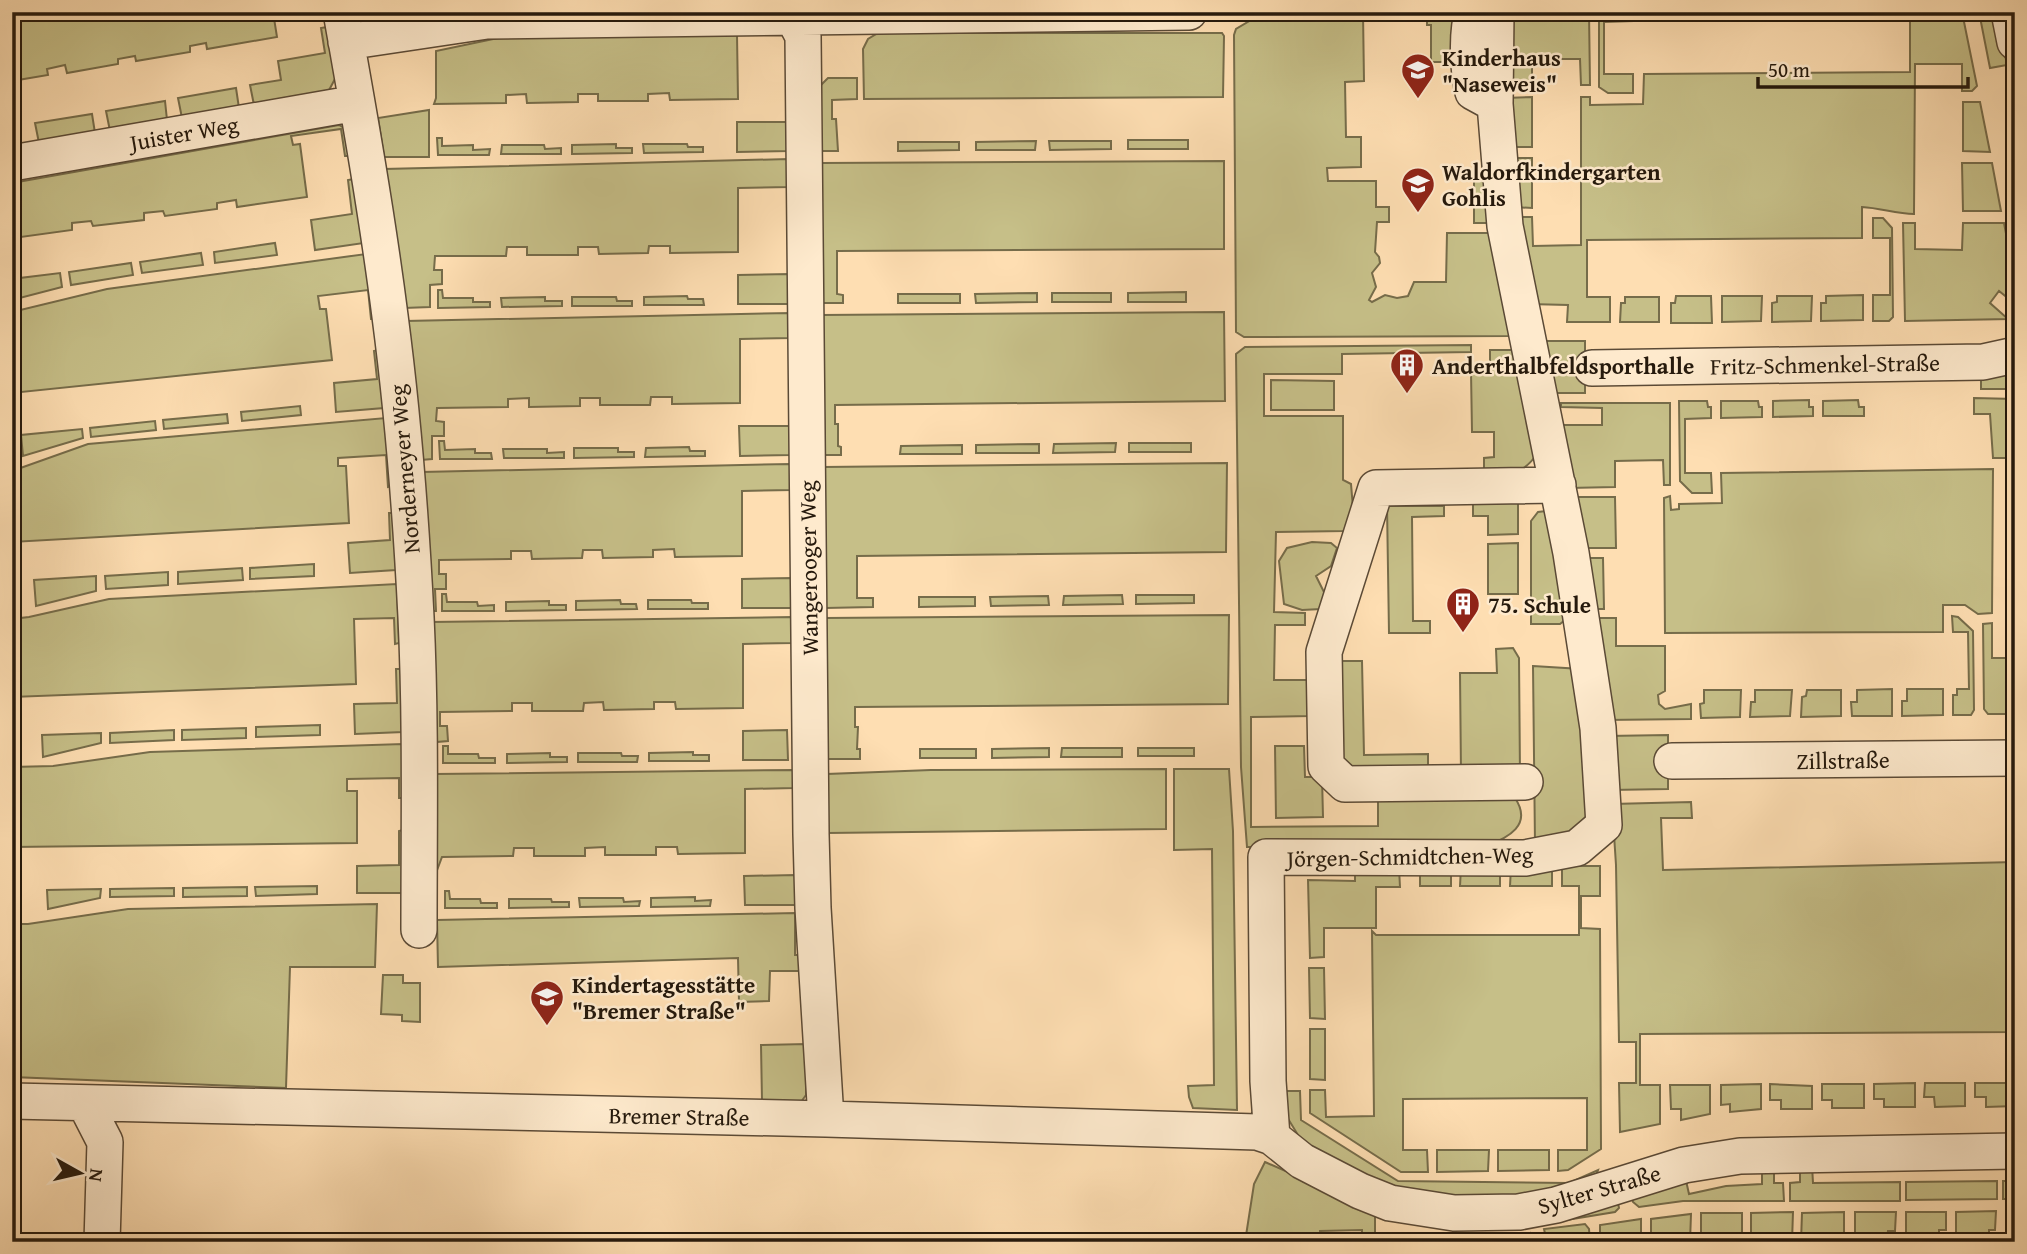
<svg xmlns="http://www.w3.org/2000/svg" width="2027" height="1254" font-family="'Gentium Book Plus',serif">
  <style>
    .green { fill: #c6bf88; stroke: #766c4a; stroke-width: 2 }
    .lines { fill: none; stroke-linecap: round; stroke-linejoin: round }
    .minor-casing { stroke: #5b4a36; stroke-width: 38 }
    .minor { stroke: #feeacd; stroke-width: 35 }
    .labels { text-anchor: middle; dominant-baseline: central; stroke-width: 5; stroke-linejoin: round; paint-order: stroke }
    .poi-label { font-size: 23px; font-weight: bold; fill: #25190c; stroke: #feeacd; text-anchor: start }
    .street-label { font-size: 23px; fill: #25190c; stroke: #feeacd }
  </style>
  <rect width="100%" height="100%" fill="#fedeb2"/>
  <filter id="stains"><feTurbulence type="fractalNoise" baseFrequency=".00286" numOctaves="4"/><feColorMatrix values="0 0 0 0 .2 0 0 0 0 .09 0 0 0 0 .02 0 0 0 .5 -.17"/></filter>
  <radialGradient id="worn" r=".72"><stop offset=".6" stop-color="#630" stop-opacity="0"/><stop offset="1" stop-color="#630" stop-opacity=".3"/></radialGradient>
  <!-- green -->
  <path class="green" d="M12 12H273L277 37 207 49 206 43 190 46V52L136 61 135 56 118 59V64L67 73 65 65 47 69 48 75 12 81Z
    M362 12H432L372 21 367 19Z
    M1257 12H1334L1335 18 1341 13H1363L1364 81 1345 82 1346 137H1361V167L1327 168 1328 181H1376V207H1389V222H1377L1375 252 1379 257 1380 263 1372 273 1376 287 1369 300 1372 302 1385 295 1397 298 1408 296 1414 282H1446L1447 233H1497L1511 336 1244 337 1236 332 1234 35 1236 29 1251 20Z
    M1458 12 1467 62H1431V25H1427V21H1386L1387 13Z
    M1504 12H1514L1515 19 1545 18V12H1589L1590 85H1581L1580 59H1532V86H1505Z
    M1599 12H1633V21L1604 22V74H1633V93H1608L1599 87Z
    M1643 12H1684V21H1643Z
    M1694 12H1734L1735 20 1694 21Z
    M1744 12H1784V20L1744 21Z
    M1794 12H1834V20H1794Z
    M1845 12H1885V20H1845Z
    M1895 12H1962L1977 86 1972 91H1962V64H1915L1914 214C1896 214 1881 208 1862 207V238L1587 240V297H1610V322H1567L1568 305 1529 304 1520 217H1532L1533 246 1581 245V97H1590V105L1643 104 1644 74 1910 72V20H1896Z
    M1979 12H1997L2007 65 1990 68Z
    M327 27 336 77 328 92 254 105 250 85 281 80 278 61 325 53 321 28Z
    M878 33H1222L1224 36 1223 97 864 99 863 49 868 39Z
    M737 35 738 99 670 100 669 93 648 94V101H598V94H578V102L527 103 526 94 506 95V103L434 104 436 98V51L498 38Z
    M828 78H857V99L832 100V119H836L838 151H821L820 86Z
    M236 88 239 108 182 118 178 98Z
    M1532 97V147H1507L1505 98Z
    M165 101 167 120 110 131 106 111Z
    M1963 102H1980L1990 152 1963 151Z
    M429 110V157H384L378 118Z
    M92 114 95 133 39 143 35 123Z
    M737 122H788L789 151 737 152Z
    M339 125 344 128 351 156H345L341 129 291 136 293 145 300 144 307 197 237 207 236 200 217 203V209L165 216 163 211 144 213V220L93 226 91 221 72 223V230L21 237 19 232 12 233V183Z
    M437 138H442V146L473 145V150L490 149 489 155H438Z
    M1128 140H1188V149H1128Z
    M1036 141 1035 150H976V142Z
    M1049 141H1111V149L1050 150Z
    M898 142H959V150L898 151Z
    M616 144V148H632V153L572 154V145Z
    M643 144H687L688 147H703V152L644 153Z
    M502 145H544L545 149 561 148V154H501Z
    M1508 158H1532V208L1512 207Z
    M789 159V187L738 188V252L670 253V246H649L648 253 599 254 598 247H578V255H527V247H507L506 256H435L434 270H442V284L430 285V307L404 308 384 169Z
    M1224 161V249L837 251V294L843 295V303H823L821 163Z
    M1962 163H1992L2001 211H1963Z
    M354 179 364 243 315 250 311 220 352 214 348 180Z
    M1474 179H1484L1494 218 1486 223H1474Z
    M1873 218H1883L1892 228 1893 317 1889 321H1873V295H1890V238H1873Z
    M1903 223H1915V249L1962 250 1963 223H2004L2015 281V304L1999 291 1990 303 2008 319 1905 321Z
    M275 243 277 255 215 263 214 252Z
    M201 253 203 265 142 273 140 262Z
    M366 254 375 319H371L368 290 318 296 320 309H326L332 360 12 393V312L107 289Z
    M131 263 133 275 71 285 69 272Z
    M60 273 62 287 12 300V279Z
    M790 274V304H738V275Z
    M438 290H442L443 298H473V302H490V307L438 308Z
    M1186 292V302H1128V293Z
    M1037 293V302L976 303 975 294Z
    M1052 293H1111V302H1052Z
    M898 294H960V303H898Z
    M1863 295V320L1821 321V303H1826V296Z
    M687 296 688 299H703L704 305H644V297Z
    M1676 296H1711L1712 323H1671V303H1675Z
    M1722 296H1762L1761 321 1722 322Z
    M1777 296H1812L1811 321 1772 322V303L1777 302Z
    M545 297V301H562V306L502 307 501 298Z
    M572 297H616L617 301H632V306H572Z
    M1625 297H1659V322H1620L1621 303H1625Z
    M1224 312 1225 401 835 405V424H838V446L841 447V455H825L822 315Z
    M791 313V338L740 339V403L672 404V397H651L650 405H600V398H580V406L529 407V398L508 399V407L437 408 436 421 444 422V436H432V459L421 460 406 321Z
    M1537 341H1585V393H1548Z
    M1471 345V352L1342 354V374H1264V416H1343V480L1351 484 1354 520 1345 531 1276 532 1274 612 1305 613V625H1275L1274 680H1310V716L1251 717V827L1378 826V797L1515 798C1533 825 1508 838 1486 846L1247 847 1241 767 1236 354 1245 347Z
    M378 350 384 408 336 412 334 383 377 379 374 351Z
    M1490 350H1520L1537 454C1521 477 1510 472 1484 474V458L1494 457V432H1472L1471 372H1490Z
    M2015 365V389H1981V372Z
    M1271 380 1334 381V410H1271Z
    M1974 398 2015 399V458H1993L1990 414H1974Z
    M1809 400V407H1813V416L1773 417V401Z
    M1858 400 1859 407H1864V416H1823V401Z
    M1679 401H1707L1708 407H1711V418L1685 419V473H1711L1712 493H1692L1680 481Z
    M1721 401H1758L1759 407H1762V417L1721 418Z
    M1561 403H1670V485H1664L1663 460 1615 461V487L1568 488 1561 425H1602V408L1561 407Z
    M300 406 301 415 242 421 241 412Z
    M227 414 228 423 164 429 163 420Z
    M386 418 392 486 388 487 386 455 338 458V466H346L349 523 12 542V471L88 444Z
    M155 421 156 430 91 437 90 428Z
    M739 426H790V455L740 456Z
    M82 429 83 438 23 456 21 435Z
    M439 441H444L445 450 475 449V453H491L492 459H440Z
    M1116 443 1115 452 1053 453 1054 444Z
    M1129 443H1191V452H1129Z
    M1039 444V453H976V445Z
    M962 445V454H900L901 446Z
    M689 447 690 451H705V456L645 457 646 448Z
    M618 448V452H634V457L574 458V448Z
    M503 449H547V453L564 452V458H504Z
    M1227 463 1226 552 857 556V598H873V607L826 608 824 467Z
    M790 464 791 490 742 491V556L675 557 674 549 653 550V557L603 558 602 550H583L582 558 532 559 531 551H511V559L439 560V574H446V589H435L436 611H430L422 472Z
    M1993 469 1992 613 1978 614 1965 605H1943V632L1665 633 1664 498 1670 496 1671 510 1679 509V504L1722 503 1721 473Z
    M1473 495 1518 501V534L1488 535V516H1473Z
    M1570 497H1615L1616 548H1580Z
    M1387 506H1444V516L1412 517 1413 621H1430V633H1389Z
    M1546 511 1552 515 1565 620 1560 624H1531V521L1538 512Z
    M389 513H394L396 570 350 573 348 543 390 540Z
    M1312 542 1331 543 1337 548 1331 566 1316 576 1325 594 1321 609 1302 610 1284 604 1279 561 1287 548Z
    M1518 543V594H1488V544Z
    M1582 558H1603L1604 609H1590Z
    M314 564V576L250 579V568Z
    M242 568 243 580 178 584V572Z
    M168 572V585L106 589 105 576Z
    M96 576V591L36 606 34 580Z
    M792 578V608H742V579Z
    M397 584 399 643 395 644 394 618 354 619 356 684 12 697V619L29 617 109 599Z
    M442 594H446L447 602H477L478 606 494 605V611H442Z
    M1122 595 1123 604 1063 605 1064 596Z
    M1136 595H1194V603L1136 604Z
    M1048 596 1049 605 991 606 990 597Z
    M919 597H975V606L919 607Z
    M620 600 621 604H636L637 609 576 610V601Z
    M648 600H691L692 603H708V609H648Z
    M549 601V605H566V610L506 611V602Z
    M1229 615 1228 704 855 707V727H858L857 749H860V759H828L826 618Z
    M1952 616 1958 617 1973 631 1974 710 1971 715H1953V695H1957V689H1969L1968 632H1953Z
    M792 617V643L743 644V708L676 709 675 702H654V709L604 710 603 702 584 703 583 711H532V703H512V711L440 712V726H447L448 741 437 742V763H434L431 622Z
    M1591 618H1616V646H1665V691L1658 695 1659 704 1665 709 1691 704V719L1605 720Z
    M1992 623V658H2015V714H1988L1984 709 1983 624Z
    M1513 648 1519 658 1520 775 1461 774 1460 673H1497L1496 649Z
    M1338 661H1362L1364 755 1428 754V767L1339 768Z
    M1533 666 1581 669 1587 815 1577 829 1535 844Z
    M396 669H401L403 732 355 734 354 704 397 703Z
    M1892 689V716H1852L1851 702H1857V690Z
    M1907 689H1943V715L1902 716V701H1907Z
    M1704 690H1741L1740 717 1701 718 1700 704 1704 703Z
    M1755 690H1792L1790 716 1750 717 1751 702H1755Z
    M1807 690H1841V716L1801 717 1802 697 1806 696Z
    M320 725V735L256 737V727Z
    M246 728V738L182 740V730Z
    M174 730V740L110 743V733Z
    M787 730 788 760H743V731Z
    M101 733V743L43 757 42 735Z
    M1668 735V789L1611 790 1607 736Z
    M403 744 404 798H399V778L347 779V791H357V843L12 847V767L53 766 150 752Z
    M443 746H448V754H478L479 758H495V763H443Z
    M1275 746H1304L1305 777H1322L1323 817 1276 818Z
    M1049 748V757L992 758V749Z
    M1062 748H1122V757H1061Z
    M1138 748H1194V756H1138Z
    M920 749H976V758H920Z
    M693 752V755H709V761H649V753Z
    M550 753V757H567V762L507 763V754Z
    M578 753H621L622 756H638L637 762H578Z
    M1166 769V829L828 833 827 774 931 770Z
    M1174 769H1229L1233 831 1237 1110 1193 1108 1189 1097 1188 1086 1214 1085 1212 849 1174 850Z
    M794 770V788L745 789V853L678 854 677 847H656V855H605V847L585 848V856H534V848H514L513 856 442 857 436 873 435 774Z
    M1691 802 1692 818H1661L1663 870 2015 862V1032L1640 1034V1085H1660V1124L1620 1132 1619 1083H1636V1042H1619L1616 865 1612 804Z
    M403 830V893H357V866L399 865V831Z
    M1562 866H1600V896H1581V928L1600 929 1601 1149 1568 1170 1558 1171V1150H1587V1098L1403 1099V1150H1427L1428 1172H1401L1310 1113V1090H1325L1326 1117 1374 1116 1372 931 1376 935H1579V886H1562Z
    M1461 867H1500V886H1460Z
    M1511 867H1552V886H1510Z
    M1355 868H1399L1400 887H1376V928H1324V957L1310 958 1308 880 1355 881Z
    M1451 868V886H1420V874Z
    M795 875V905H745L744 876Z
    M317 886V894L256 896 255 887Z
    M247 887V896L183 897V888Z
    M174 888V896L110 897V889Z
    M101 889 100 898 48 909 47 890Z
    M445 891H449L450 899H480L481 903H497V908H445Z
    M695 897V901L711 900 710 906 651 907V898Z
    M579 898H623L624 902 640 901 639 906 580 907Z
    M509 899H551L552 902H569V907L509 908Z
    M377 904 375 967H290L286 1088 12 1077V924H28L128 909Z
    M795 913V955H805V971H770L769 1001 739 1002 738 958 438 967 437 920Z
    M1309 968H1324L1325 1019 1310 1018Z
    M383 975H403V983H420V1022L402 1021V1015L381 1014Z
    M1310 1029H1325V1080L1310 1079Z
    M806 1044V1095L801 1102 762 1101 761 1045Z
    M1915 1083V1107H1884V1099H1874V1084Z
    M1925 1083H1965V1106L1935 1107 1934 1097H1924Z
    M1975 1083H2015V1106L1986 1107V1097H1975Z
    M1761 1084V1109L1730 1112V1104L1721 1105V1085Z
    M1770 1084 1812 1086V1109H1781V1100H1770Z
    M1822 1084H1864V1108H1832V1100H1822Z
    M1670 1085H1710V1114L1681 1120V1109H1671Z
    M1283 1091H1300L1301 1120 1398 1181 1569 1183 1598 1170 1594 1182 1490 1202 1380 1188 1301 1140 1287 1117Z
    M1437 1150H1489L1488 1171 1437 1172Z
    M1498 1150H1549V1170L1498 1171Z
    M1265 1162 1369 1208 1375 1217V1242H1362V1230L1320 1231V1242H1245L1254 1184Z
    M1812 1165 1813 1183 1900 1182V1201H1790V1183L1800 1182V1166Z
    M1762 1166H1774V1183H1783L1784 1201H1683L1639 1207 1633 1202 1630 1193 1685 1176 1689 1194 1726 1186 1762 1184Z
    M1997 1181V1199L1906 1200V1182Z
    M2003 1181H2015V1199H2003Z
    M1617 1198 1619 1208 1615 1212 1548 1223Z
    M1996 1211 1995 1230H1989V1237L1956 1238V1212Z
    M2006 1211H2015V1237H2006Z
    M1793 1212 1792 1242H1751V1213Z
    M1844 1212V1239L1801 1242 1802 1213Z
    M1855 1212H1896L1895 1231H1888L1887 1238 1855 1239Z
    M1906 1212H1946V1230H1939V1238H1906Z
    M1701 1213H1742V1242H1701Z
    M1691 1214 1690 1242H1651V1219Z
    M1641 1219V1242H1600V1225Z
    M1585 1224 1589 1229 1590 1242H1547L1544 1229Z
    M1530 1233 1531 1242H1412L1413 1235H1519Z"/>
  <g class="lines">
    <!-- minor casing -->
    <g class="minor-casing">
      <path id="minor" d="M341 12C359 113 377 214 390 316 403 415 411 517 416 617 421 721 419 825 419 930
        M1473 12C1466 31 1468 72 1473 92L1495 104
        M2009 12 2015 42
        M794 19 803 36 811 834 813 908 826 1119
        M346 42 487 21 1189 12
        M12 163 357 103
        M1592 368 1983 362 2015 355
        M1672 761 2015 758
        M1525 782 1345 784 1326 766 1324 652 1376 488 1558 485
        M12 1101 826 1119 1257 1132 1272 1137 1302 1161 1360 1191 1390 1203 1454 1213 1519 1212 1556 1205 1684 1165 1740 1156 2015 1151
        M85 1103 105 1142 102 1242
        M1272 1137 1268 1081 1266 857 1525 858 1577 848 1604 825 1598 728 1571 553 1505 226 1495 104 1496 12"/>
    </g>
    <!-- minor -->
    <use href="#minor" class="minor"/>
  </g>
  <!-- icons -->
  <defs>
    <g id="school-pin" transform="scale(1.75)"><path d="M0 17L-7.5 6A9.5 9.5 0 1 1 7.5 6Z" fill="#8f2418" stroke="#feeacd"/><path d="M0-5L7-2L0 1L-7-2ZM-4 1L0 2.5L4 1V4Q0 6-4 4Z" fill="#fff"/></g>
    <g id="building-pin" transform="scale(1.75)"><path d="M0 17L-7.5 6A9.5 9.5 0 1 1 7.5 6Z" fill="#8f2418" stroke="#feeacd"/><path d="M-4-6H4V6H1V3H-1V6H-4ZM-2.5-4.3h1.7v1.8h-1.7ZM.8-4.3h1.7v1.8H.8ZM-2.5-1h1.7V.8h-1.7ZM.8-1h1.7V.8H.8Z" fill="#fff"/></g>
  </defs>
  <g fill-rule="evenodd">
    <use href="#school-pin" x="1418" y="70"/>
    <use href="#school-pin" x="1418" y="184"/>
    <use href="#building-pin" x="1407" y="365"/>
    <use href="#building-pin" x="1463" y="604"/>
    <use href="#school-pin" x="547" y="997"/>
  </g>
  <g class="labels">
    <!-- poi labels -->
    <g class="poi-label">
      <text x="1442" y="57">Kinderhaus<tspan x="1442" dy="26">"Naseweis"</tspan></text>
      <text x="1442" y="171">Waldorfkindergarten<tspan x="1442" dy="26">Gohlis</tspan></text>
      <text x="1432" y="365">Anderthalbfeldsporthalle</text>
      <text x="1488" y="604">75. Schule</text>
      <text x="572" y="984">Kindertagesstätte<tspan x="572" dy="26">"Bremer Straße"</tspan></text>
    </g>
    <!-- street labels -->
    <g class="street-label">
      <text transform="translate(184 133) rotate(-10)">Juister Weg</text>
      <text transform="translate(1825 364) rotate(-1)">Fritz-Schmenkel-Straße</text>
      <text transform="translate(404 469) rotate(-95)">Norderneyer Weg</text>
      <text transform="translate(808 568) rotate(-91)">Wangerooger Weg</text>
      <text transform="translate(1843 760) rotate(-1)">Zillstraße</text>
      <text transform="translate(1410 856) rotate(-1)">Jörgen-Schmidtchen-Weg</text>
      <text transform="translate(679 1116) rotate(1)">Bremer Straße</text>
      <text transform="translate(1599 1189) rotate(-16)">Sylter Straße</text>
    </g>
  </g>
  <!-- margin -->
  <rect width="2027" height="1254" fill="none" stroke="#fedeb2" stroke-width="42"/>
  <rect x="14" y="14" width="1999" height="1226" fill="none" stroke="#25190c" stroke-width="3.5"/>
  <rect x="21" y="21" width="1985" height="1212" fill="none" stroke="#25190c" stroke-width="2"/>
  <!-- north arrow -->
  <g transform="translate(80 1173) rotate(98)" stroke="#feeacd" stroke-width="5" paint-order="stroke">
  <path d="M0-5L12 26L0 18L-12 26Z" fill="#25190c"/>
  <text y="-10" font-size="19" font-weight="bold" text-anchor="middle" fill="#25190c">N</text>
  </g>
  <!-- scale -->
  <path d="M1758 77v10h210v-10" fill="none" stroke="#25190c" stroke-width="3.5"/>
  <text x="1768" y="77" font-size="21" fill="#25190c" stroke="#feeacd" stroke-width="5" paint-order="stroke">50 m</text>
  <rect width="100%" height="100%" filter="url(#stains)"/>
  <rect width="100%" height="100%" fill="url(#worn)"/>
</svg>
